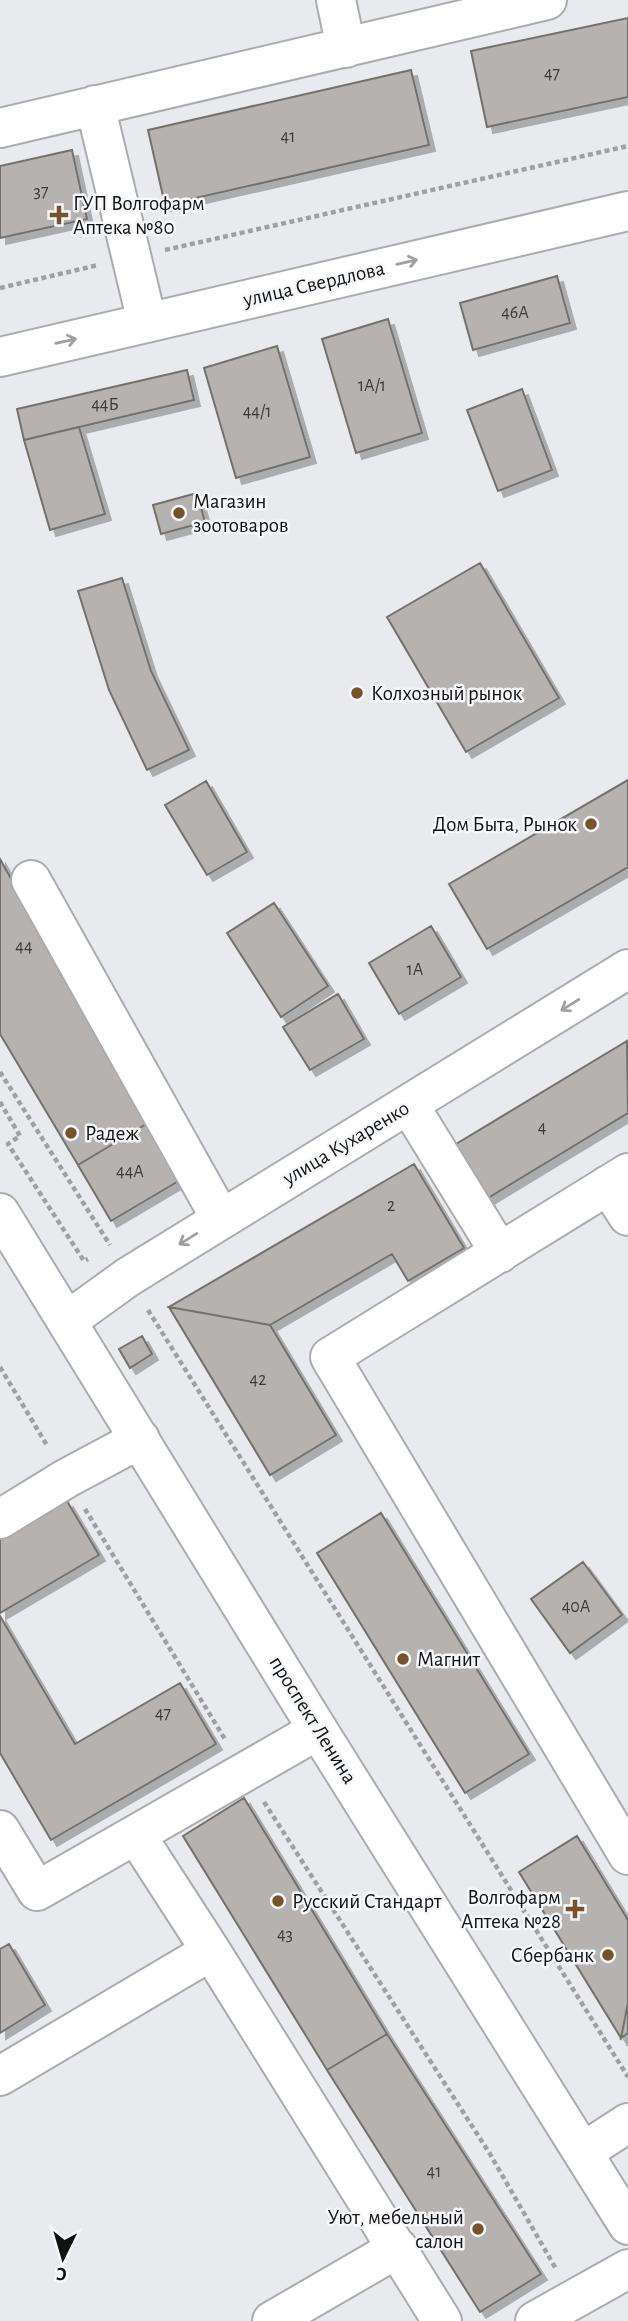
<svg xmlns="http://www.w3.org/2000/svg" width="628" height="2321" font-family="'Alegreya Sans',sans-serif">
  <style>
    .building { fill: #b5b2b0; stroke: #73716e; stroke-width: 2; filter: url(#shadow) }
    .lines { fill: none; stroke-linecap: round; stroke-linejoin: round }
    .minor-casing { stroke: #abacae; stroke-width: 42 }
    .major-casing { stroke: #abacae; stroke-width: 42 }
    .path { stroke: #a0a0a3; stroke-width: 4.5; stroke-dasharray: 5 3.5; stroke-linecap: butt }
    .minor { stroke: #fff; stroke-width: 38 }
    .major { stroke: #fff; stroke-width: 38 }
    .oneway { stroke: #a0a0a1 }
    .poi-dot { fill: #75532b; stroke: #f6f7fa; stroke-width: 2.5 }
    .labels { text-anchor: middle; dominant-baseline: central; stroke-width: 5; stroke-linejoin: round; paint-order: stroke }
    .number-label { font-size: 18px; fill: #3b3a3a }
    .poi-label { font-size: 21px; fill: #121213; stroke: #f6f7fa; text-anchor: start }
    .street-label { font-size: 21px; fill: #121213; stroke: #f6f7fa }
  </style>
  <defs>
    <filter id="shadow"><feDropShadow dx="6" dy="6" stdDeviation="0" flood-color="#0004"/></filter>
  </defs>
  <rect width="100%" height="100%" fill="#e9eaed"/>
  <!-- building -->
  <path class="building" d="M628 18V97L487 127 471 51Z
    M411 70 429 145 165 205 148 130Z
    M72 150 87 219 0 238V166Z
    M557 276 570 323 473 350 460 303Z
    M388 319 422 433 356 453 322 339Z
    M277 346 310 457 236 478 204 368Z
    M187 370 194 400 24 440 17 409Z
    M522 389 552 470 498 491 467 410Z
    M79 427 105 514 50 530 24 440Z
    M197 493 205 522 161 534 153 505Z
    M480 563 559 698 466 752 387 617Z
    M122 578 151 671 189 750 147 770 109 690 78 591Z
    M628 780V867L487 949 449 884Z
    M206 781 247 852 207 875 165 805Z
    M0 859 148 1123 78 1165 0 1034Z
    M274 903 328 986 281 1017 227 933Z
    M431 926 461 977 399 1014 369 963Z
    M338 994 364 1039 310 1070 283 1027Z
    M627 1041 628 1113 488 1198 456 1144Z
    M148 1123 182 1179 111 1221 78 1165Z
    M414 1164 464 1248 408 1281 392 1254 270 1325 169 1307Z
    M169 1307 270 1325 336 1435 270 1475Z
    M142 1336 152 1354 130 1368 119 1349Z
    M67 1501 99 1555 0 1613V1540Z
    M381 1513 529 1754 465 1793 317 1553Z
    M583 1562 622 1615 570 1653 531 1599Z
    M0 1616 75 1744 180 1683 216 1744 51 1840 0 1753Z
    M244 1798 387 2034 327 2070 183 1836Z
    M577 1836 628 1920V2003L621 2038 519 1872Z
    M9 1944 45 2005 0 2033V1949Z
    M628 2003V2033L621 2038Z
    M387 2034 541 2274 480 2312 327 2070Z"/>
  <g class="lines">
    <!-- minor casing -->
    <g class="minor-casing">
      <path id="minor" d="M336 0 346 48
        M95 105 147 322
        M0 128 547 0
        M0 357 628 211
        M31 880 221 1219
        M409 1105 500 1253
        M628 1173 330 1357 628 1855
        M608 1185 628 1216
        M67 1321 128 1277 628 969
        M0 1519 67 1478 140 1439
        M0 1830 37 1891 318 1730
        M136 1835 211 1951 442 2321
        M0 2076 211 1951
        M583 2152 628 2123
        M272 2321 398 2248
        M535 2321 628 2269"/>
    </g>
    <!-- major casing -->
    <g class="major-casing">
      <path id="major" d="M0 1213 318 1730 628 2225"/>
    </g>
    <!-- path -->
    <path class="path" d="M165 250 628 146
      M0 288 98 265
      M0 1072 110 1245
      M0 1102 20 1136 8 1144 84 1261 88 1259
      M148 1310 628 2077
      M0 1367 48 1447
      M85 1509 226 1741
      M264 1802 490 2154 556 2269"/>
    <!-- minor -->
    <use href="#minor" class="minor"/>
    <!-- major -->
    <use href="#major" class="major"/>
  </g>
  <!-- one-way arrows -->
  <defs><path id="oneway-shaft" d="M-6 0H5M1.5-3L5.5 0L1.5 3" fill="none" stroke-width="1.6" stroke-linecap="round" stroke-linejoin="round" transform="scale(1.75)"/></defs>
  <g class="oneway">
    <use href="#oneway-shaft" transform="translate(407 262) rotate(-13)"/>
    <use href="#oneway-shaft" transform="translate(66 341) rotate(-13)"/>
    <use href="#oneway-shaft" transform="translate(570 1005) rotate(148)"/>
    <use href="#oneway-shaft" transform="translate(188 1239) rotate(148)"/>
  </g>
  <!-- markers -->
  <g class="poi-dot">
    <path d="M55.5 204.5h7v7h7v7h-7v7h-7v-7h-7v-7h7z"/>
    <circle cx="179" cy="513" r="7"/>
    <circle cx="357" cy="693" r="7"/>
    <circle cx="591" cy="824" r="7"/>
    <circle cx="71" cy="1133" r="7"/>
    <circle cx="403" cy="1659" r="7"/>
    <circle cx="278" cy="1901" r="7"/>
    <path d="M571.5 1898.5h7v7h7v7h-7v7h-7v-7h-7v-7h7z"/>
    <circle cx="608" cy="1955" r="7"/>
    <circle cx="478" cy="2229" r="7"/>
  </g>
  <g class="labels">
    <!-- number labels -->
    <g class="number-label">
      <text x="552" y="74">47</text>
      <text x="288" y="137">41</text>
      <text x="41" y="192">37</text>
      <text x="515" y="313">46А</text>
      <text x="372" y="386">1А/1</text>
      <text x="105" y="405">44Б</text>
      <text x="257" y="412">44/1</text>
      <text x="24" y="947">44</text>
      <text x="415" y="970">1А</text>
      <text x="542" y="1128">4</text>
      <text x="130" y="1172">44А</text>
      <text x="391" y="1206">2</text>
      <text x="258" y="1380">42</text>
      <text x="576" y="1607">40А</text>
      <text x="163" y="1714">47</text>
      <text x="285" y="1935">43</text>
      <text x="434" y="2172">41</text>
    </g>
    <!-- poi labels -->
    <g class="poi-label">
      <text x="73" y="203">ГУП Волгофарм<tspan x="73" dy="24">Аптека №80</tspan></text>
      <text x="193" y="501">Магазин<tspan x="193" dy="24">зоотоваров</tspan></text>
      <text x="371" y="693">Колхозный рынок</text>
      <text x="577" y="824" text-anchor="end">Дом Быта, Рынок</text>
      <text x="85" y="1133">Радеж</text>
      <text x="417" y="1659">Магнит</text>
      <text x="561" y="1897" text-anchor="end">Волгофарм<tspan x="561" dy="24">Аптека №28</tspan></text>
      <text x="292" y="1901">Русский Стандарт</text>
      <text x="594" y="1955" text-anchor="end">Сбербанк</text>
      <text x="464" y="2217" text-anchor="end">Уют, мебельный<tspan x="464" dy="24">салон</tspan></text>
    </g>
    <!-- street labels -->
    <g class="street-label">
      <text transform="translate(314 284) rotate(-13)">улица Свердлова</text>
      <text transform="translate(346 1143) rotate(-31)">улица Кухаренко</text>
      <text transform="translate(313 1720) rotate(58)">проспект Ленина</text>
    </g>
  </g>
  <!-- north arrow -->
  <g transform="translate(63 2258) rotate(185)" stroke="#f6f7fa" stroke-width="5" paint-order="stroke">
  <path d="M0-5L12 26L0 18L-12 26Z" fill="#121213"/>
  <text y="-10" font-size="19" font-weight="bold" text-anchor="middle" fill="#121213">С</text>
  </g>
</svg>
